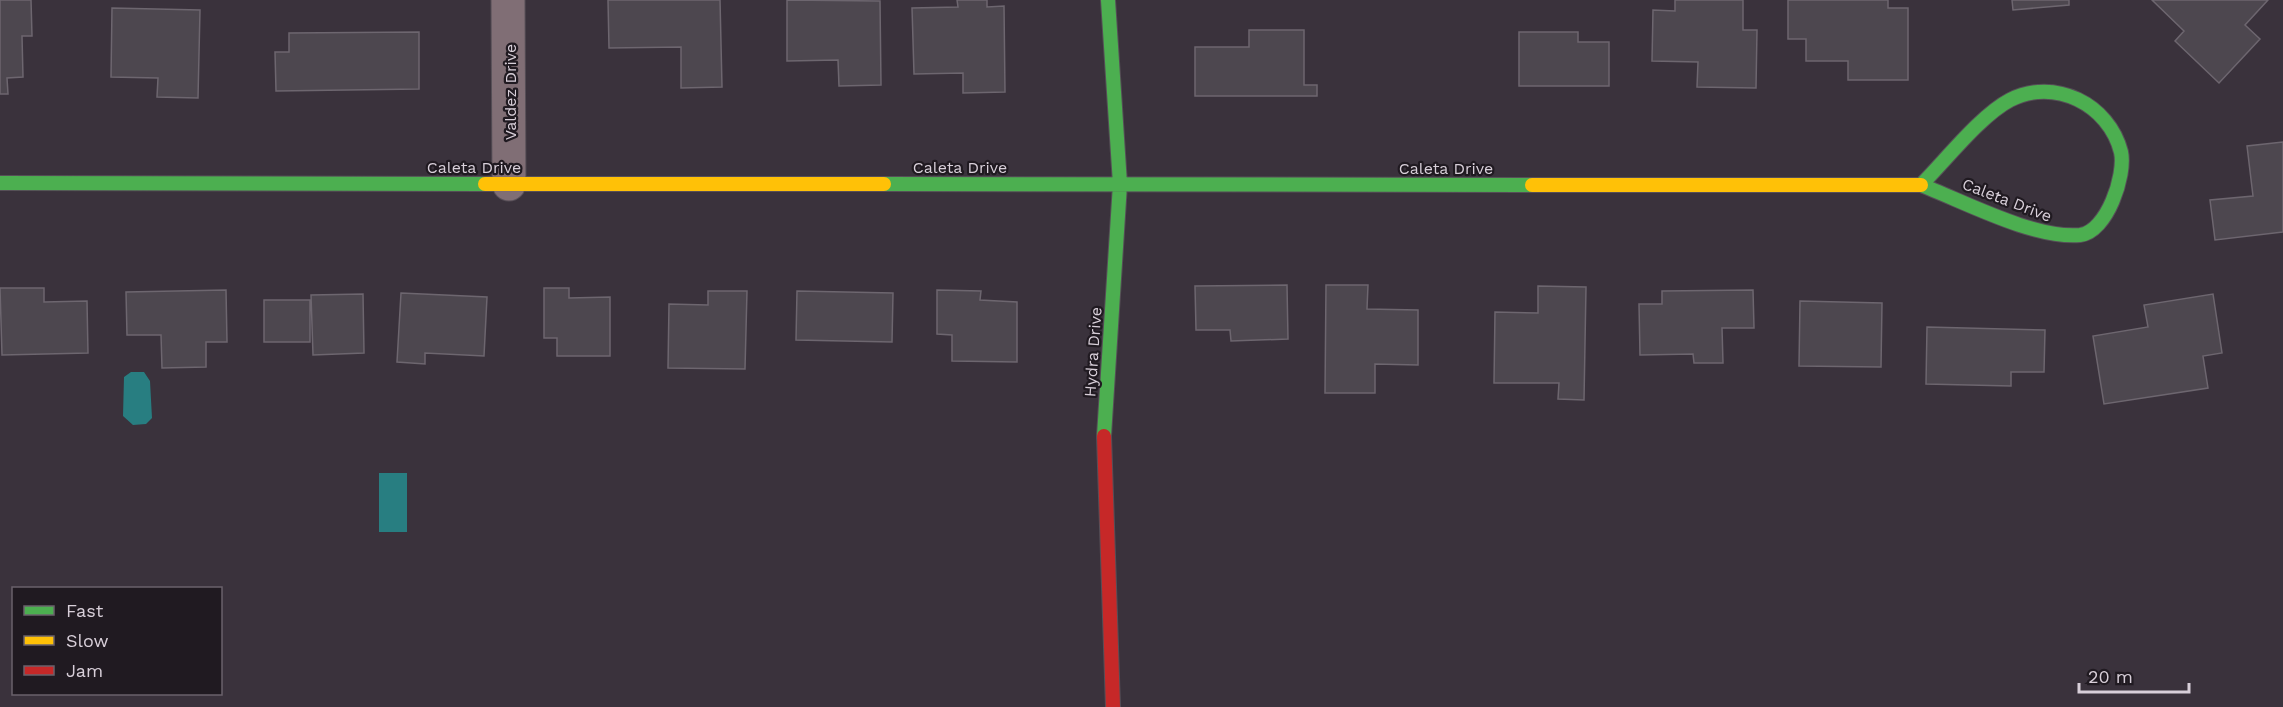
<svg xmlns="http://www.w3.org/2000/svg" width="2283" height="707" font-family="'Work Sans',sans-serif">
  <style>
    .water { fill: #287e81 }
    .building { fill: #4d474f; stroke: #6d666f; stroke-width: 1.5 }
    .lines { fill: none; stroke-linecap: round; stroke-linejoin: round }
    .street-casing { stroke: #564f57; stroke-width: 35 }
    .fast-casing { stroke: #564f57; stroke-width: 16 }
    .slow-casing { stroke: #564f57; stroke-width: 16 }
    .jam-casing { stroke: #564f57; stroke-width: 16 }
    .street { stroke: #806e75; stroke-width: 33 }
    .fast { stroke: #4caf50; stroke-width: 14 }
    .slow { stroke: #ffc107; stroke-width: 14 }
    .jam { stroke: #c62828; stroke-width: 14 }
    .labels { text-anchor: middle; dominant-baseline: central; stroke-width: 4.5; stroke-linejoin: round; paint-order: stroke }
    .street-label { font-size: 16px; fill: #d8cfd9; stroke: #201a21 }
  </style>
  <rect width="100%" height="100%" fill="#3a323c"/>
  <!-- water -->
  <path class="water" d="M131 372H144L150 381 152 418 146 424 133 425 123 416 124 377Z
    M379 473H407V532H379Z"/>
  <!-- building -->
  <path class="building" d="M0 0H31L32 36H22L23 77 7 78 8 94H0Z
    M608 0H720L722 87 681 88V47L609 48Z
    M787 0 880 1 881 85 839 86 838 60 787 61Z
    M957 0H987V7L1004 6 1005 92 963 93V73L914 74 912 8 958 7Z
    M1675 0H1743V30H1757L1756 88 1697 87 1698 62 1652 61 1653 10 1675 11Z
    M1788 0H1888V8H1908V80H1848V61H1806V39H1788Z
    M2012 0H2069V5L2013 10Z
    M2152 0H2268L2245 25 2260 39 2219 83 2175 41 2184 31Z
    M112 8 200 10 198 98 157 97 158 78 111 77Z
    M1249 30H1304V85H1317V96H1195V47H1249Z
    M419 32V89L276 91 275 52H289V33Z
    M1519 32H1578V42H1609V86H1519Z
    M2283 142V232L2215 240 2210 200 2253 196 2247 146Z
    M1287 285 1288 339 1231 341 1230 330H1196L1195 286Z
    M1326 285H1368L1367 309 1418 310V365L1375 364V393H1325Z
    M1538 286 1586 287 1584 400 1558 399 1559 383H1494L1495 312 1538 313Z
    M0 288H44V302L87 301 88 353 2 355Z
    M544 288H569V298L610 297V356H557V338H544Z
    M226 290 227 342H206V367L162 368 161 335H127L126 292Z
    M937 290 981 291 980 300 1017 302V362L952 361V335L937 334Z
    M1753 290 1754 328H1722L1723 363H1694L1693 354 1640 355 1639 304H1662V291Z
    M708 291H747L745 369 668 368 669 304 708 305Z
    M797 291 893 293 892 342 796 340Z
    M401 293 487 297 484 356 425 353V364L397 362Z
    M363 294 364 353 313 355 311 295Z
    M2213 294 2222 353 2203 356 2208 388 2104 404 2093 336 2148 327 2144 305Z
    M264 300H310V342H264Z
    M1800 301 1882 303 1881 367 1799 366Z
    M1927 327 2045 330 2044 372H2011V386L1926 384Z"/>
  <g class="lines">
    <!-- street casing -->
    <g class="street-casing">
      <path id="street" d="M508 0 509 184"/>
    </g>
    <!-- fast casing -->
    <g class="fast-casing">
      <path id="fast" d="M0 183 485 184
        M884 184 1532 185
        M1921 185C1965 202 2034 239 2080 235 2107 232 2126 175 2121 152 2109 104 2054 77 2010 100 1981 115 1945 161 1921 185
        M1104 436 1120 184 1108 0"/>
    </g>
    <!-- slow casing -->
    <g class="slow-casing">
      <path id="slow" d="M485 184H884
        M1532 185H1921"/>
    </g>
    <!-- jam casing -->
    <g class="jam-casing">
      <path id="jam" d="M1104 436 1113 707"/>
    </g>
    <!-- street -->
    <use href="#street" class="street"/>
    <!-- fast -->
    <use href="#fast" class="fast"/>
    <!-- slow -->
    <use href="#slow" class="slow"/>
    <!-- jam -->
    <use href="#jam" class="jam"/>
  </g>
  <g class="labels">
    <!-- street labels -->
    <g class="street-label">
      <text transform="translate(510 92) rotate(-90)">Valdez Drive</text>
      <text x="474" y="167">Caleta Drive</text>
      <text x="960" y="167">Caleta Drive</text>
      <text x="1446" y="168">Caleta Drive</text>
      <text transform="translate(2007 200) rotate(21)">Caleta Drive</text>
      <text transform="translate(1093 352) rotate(-86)">Hydra Drive</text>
    </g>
  </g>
  <!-- legend -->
  <rect x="12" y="587" width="210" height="108" fill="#201a21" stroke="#6a626b" stroke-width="1.5"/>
  <rect x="24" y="606" width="30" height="9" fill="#4caf50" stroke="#6a626b" stroke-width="1.5"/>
  <text x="66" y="617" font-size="18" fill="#d8cfd9">Fast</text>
  <rect x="24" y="636" width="30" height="9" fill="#ffc107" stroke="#6a626b" stroke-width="1.5"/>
  <text x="66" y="647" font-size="18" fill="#d8cfd9">Slow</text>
  <rect x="24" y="666" width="30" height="9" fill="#c62828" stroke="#6a626b" stroke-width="1.5"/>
  <text x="66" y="677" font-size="18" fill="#d8cfd9">Jam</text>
  <!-- scale -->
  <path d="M2079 683v9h110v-9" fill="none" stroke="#d8cfd9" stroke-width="3"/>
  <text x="2088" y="683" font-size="18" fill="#d8cfd9" stroke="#201a21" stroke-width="4.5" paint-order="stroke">20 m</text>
</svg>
